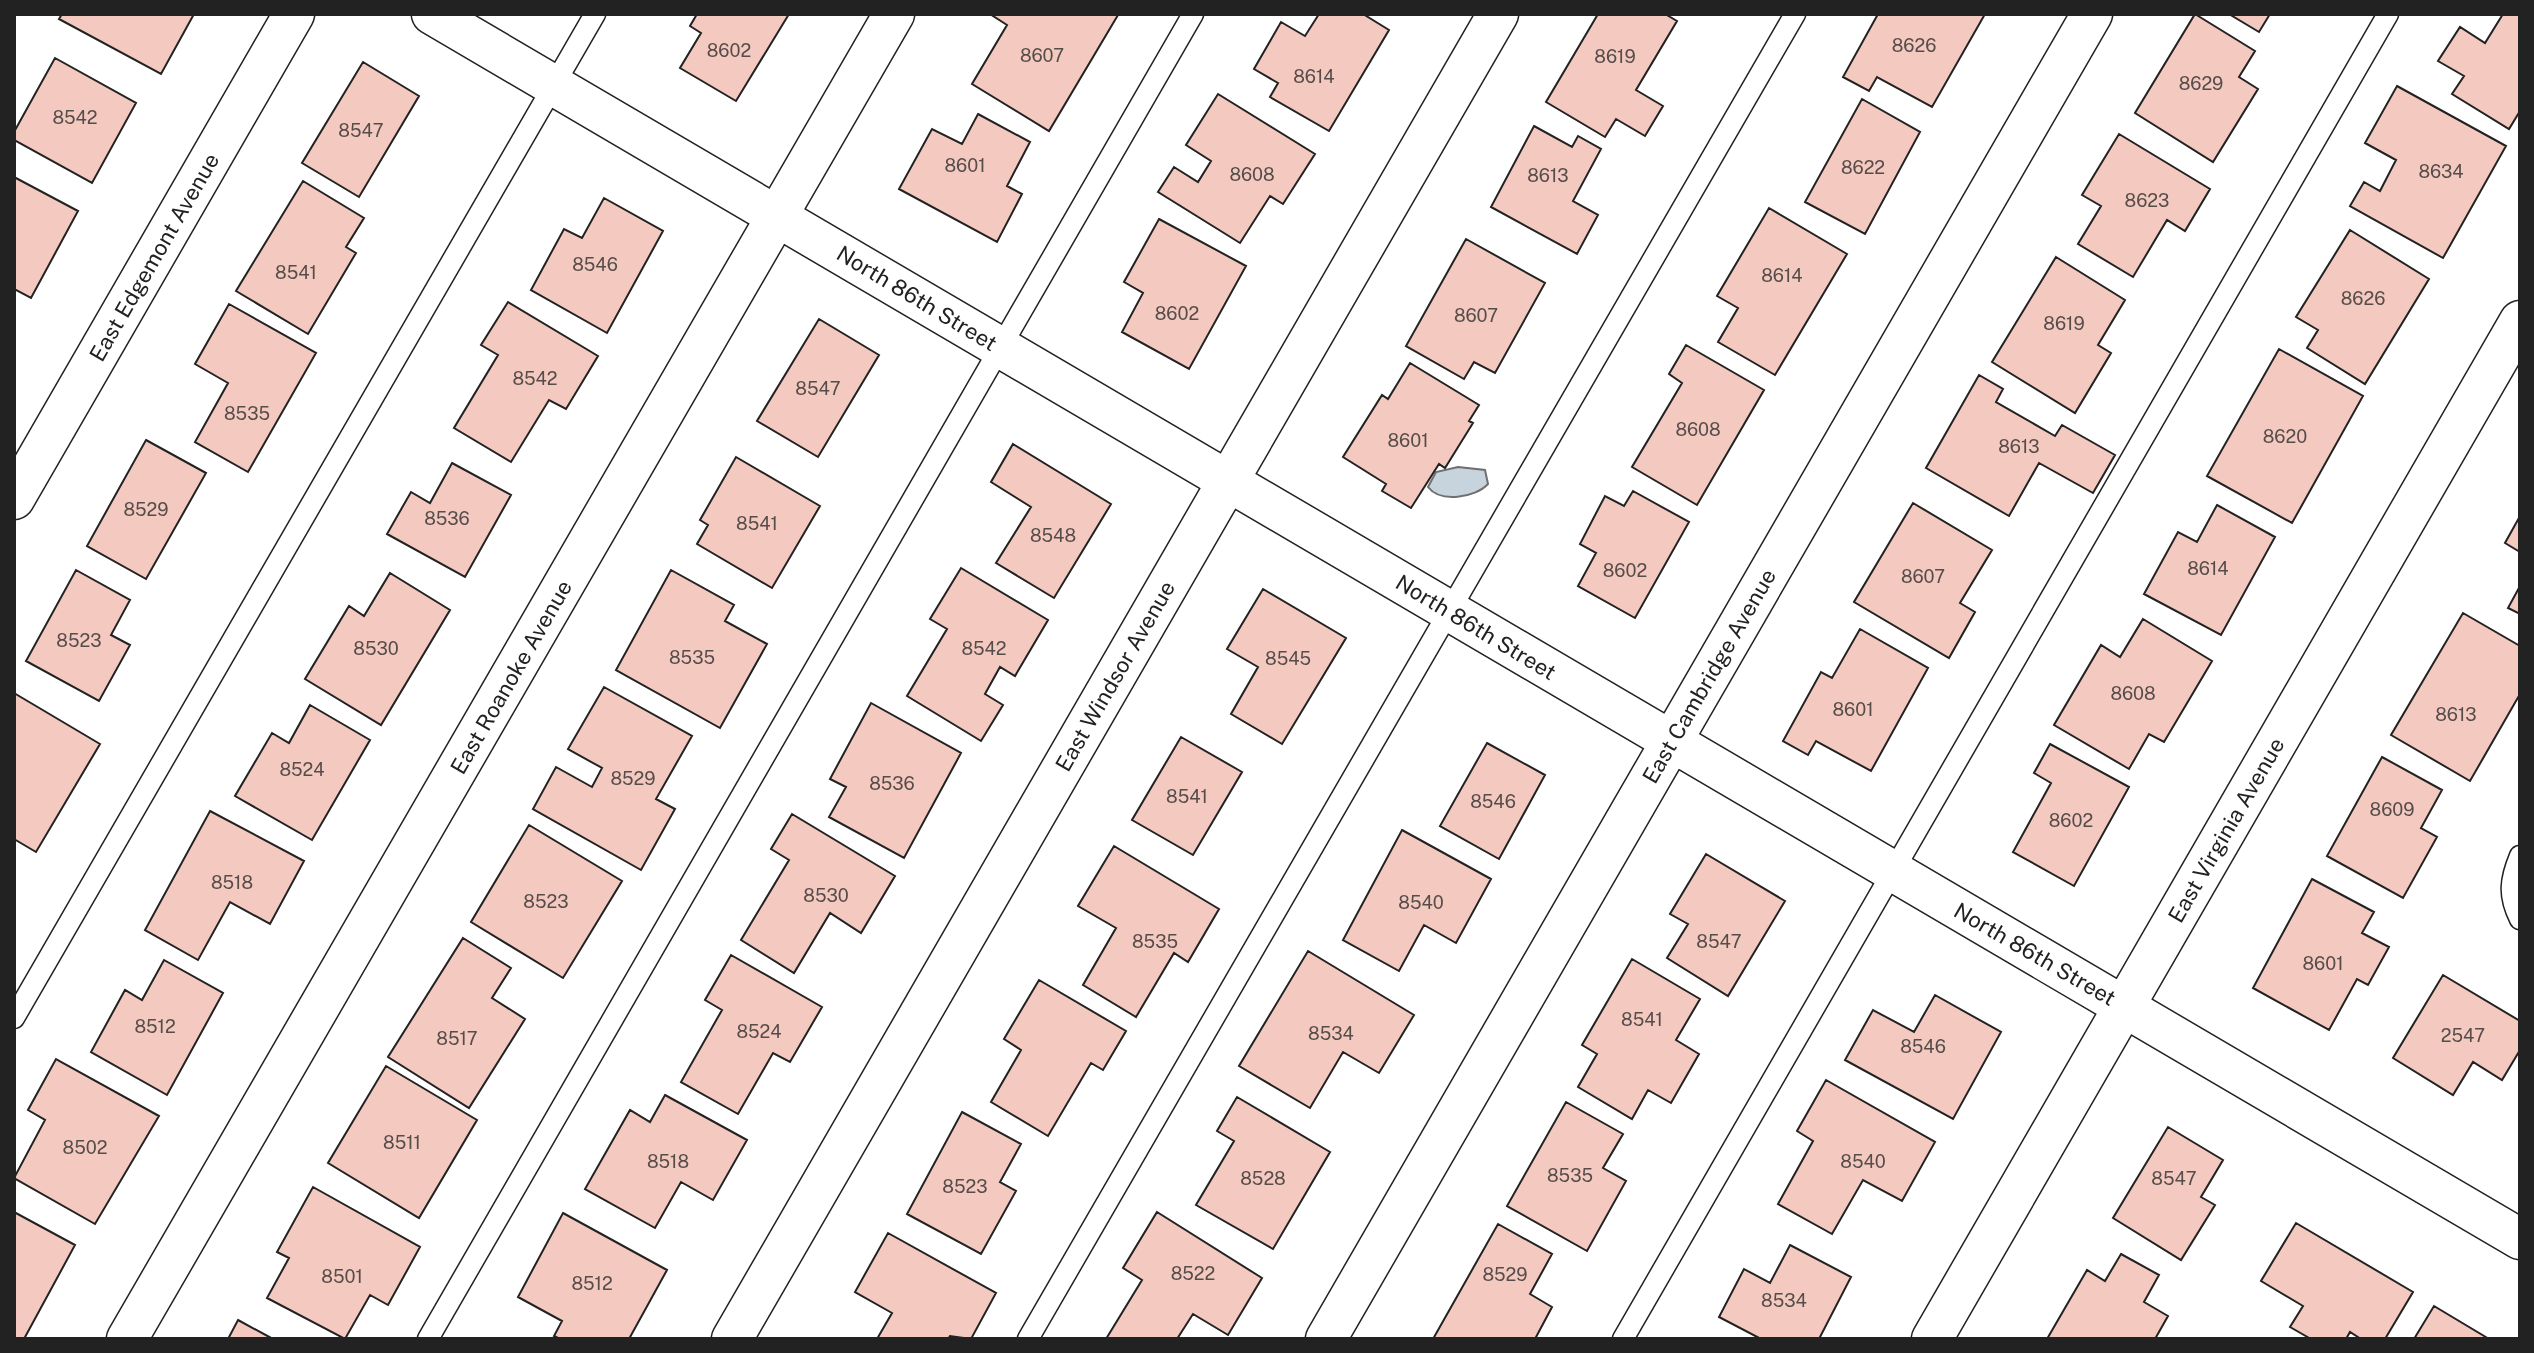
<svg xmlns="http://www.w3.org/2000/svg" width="2534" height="1353" font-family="'Public Sans',sans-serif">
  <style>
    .water { fill: #c7d3dd; stroke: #6f6f6f; stroke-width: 2 }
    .building { fill: #f3c9c0; stroke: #222; stroke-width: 2 }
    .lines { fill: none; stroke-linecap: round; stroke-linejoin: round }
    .service-casing { stroke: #222; stroke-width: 23 }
    .minor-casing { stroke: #222; stroke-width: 43 }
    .service { stroke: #fff; stroke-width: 20 }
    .minor { stroke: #fff; stroke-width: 40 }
    .labels { text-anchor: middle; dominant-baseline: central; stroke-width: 6; stroke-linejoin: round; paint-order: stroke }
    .number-label { font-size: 18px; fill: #564c4a }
    .street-label { font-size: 22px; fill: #222; stroke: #fff }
  </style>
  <rect width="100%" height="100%" fill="#fff"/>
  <!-- water -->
  <path class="water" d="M1458 467 1485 470 1488 484C1475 498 1440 503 1428 487L1436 472Z"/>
  <!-- building -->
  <path class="building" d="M62 14H194L161 74 59 19Z
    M697 14H789L736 101 680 68 701 33 690 26Z
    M990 14 1118 15 1049 131 972 84 1007 25Z
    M1319 14H1363L1389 30 1329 131 1270 97 1278 83 1254 69 1281 22 1305 36Z
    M1598 14H1665L1677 21 1636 90 1663 106 1645 136 1616 119 1605 137 1546 102Z
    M1878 14H1985L1932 107 1877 77 1869 91 1843 77Z
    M2195 14 2255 51 2239 77 2258 89 2213 162 2135 113Z
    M2229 14H2270L2259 32Z
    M2503 14H2520V111L2509 129 2452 94 2464 76 2438 61 2460 27 2485 43Z
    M55 58 136 103 92 183 14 140V132Z
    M363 62 419 96 359 197 302 163Z
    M2397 86 2506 146 2443 258 2350 206 2364 182 2380 191 2396 160 2365 143Z
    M1218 94 1315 154 1283 204 1270 196 1240 243 1158 192 1174 167 1198 182 1211 161 1186 145Z
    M1862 99 1920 132 1865 234 1805 202Z
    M978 114 1030 142 1007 186 1022 194 997 242 899 189 932 129 962 144Z
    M1534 126 1572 147 1578 136 1601 149 1573 201 1598 215 1577 254 1491 207Z
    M2119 134 2210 189 2185 231 2167 220 2133 277 2078 244 2101 206 2082 195Z
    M14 177 78 211 31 298 14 289Z
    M303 181 364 218 346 247 356 253 308 334 236 291Z
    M604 198 663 231 607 333 531 290 564 229 582 238Z
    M1769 208 1847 254 1775 375 1718 342 1738 308 1717 296Z
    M1159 219 1246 266 1189 369 1122 332 1143 293 1124 282Z
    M2350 230 2429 279 2365 384 2307 348 2318 330 2296 317Z
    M1466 239 1545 283 1495 373 1474 362 1464 379 1406 346Z
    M2056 257 2125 300 2098 345 2111 353 2075 413 1992 362Z
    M508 302 598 356 566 409 549 400 511 462 454 428 498 355 481 345Z
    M229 304 316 353 248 472 195 442 228 383 195 364Z
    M819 319 879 355 818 457 757 421Z
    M1686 345 1764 390 1697 505 1632 467 1682 383 1669 374Z
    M2279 349 2363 396 2292 523 2207 476Z
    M1410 363 1479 405 1469 421 1473 423 1445 468 1439 464 1411 508 1382 491 1386 484 1343 457 1382 395 1388 399Z
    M1979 375 2003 389 1996 402 2055 436 2062 425 2115 455 2093 493 2039 463 2009 516 1926 468Z
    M146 440 206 473 146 579 87 546Z
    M1013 444 1111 504 1054 598 996 563 1031 507 991 482Z
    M736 457 820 506 772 588 697 544 708 525 700 520Z
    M452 463 511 495 465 577 387 534 411 492 430 503Z
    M1633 491 1689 522 1635 618 1578 586 1596 553 1580 544 1605 496 1624 506Z
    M1913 503 1992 550 1960 603 1975 612 1949 658 1854 602Z
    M2217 505 2275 537 2221 635 2144 594 2178 532 2197 542Z
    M2520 516V552L2505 543Z
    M961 568 1048 620 1015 676 1000 667 985 694 1003 705 981 741 907 696 947 629 930 619Z
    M76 570 130 600 111 635 130 645 99 701 26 661Z
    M671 570 734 605 725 621 767 644 720 728 616 670Z
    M390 573 450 610 381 725 305 679 349 606 364 616Z
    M2520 586V614L2508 608Z
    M1263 589 1346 638 1282 744 1231 714 1258 667 1227 649Z
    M2463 613 2520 646V694L2470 781 2391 735Z
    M2143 619 2212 661 2164 742 2149 734 2129 769 2054 725 2101 645 2120 657Z
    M1860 629 1928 668 1871 771 1816 741 1808 755 1783 741 1821 672 1832 678Z
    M604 687 692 736 656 799 675 809 641 870 533 809 556 767 592 787 602 768 568 749Z
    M14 693 100 744 36 852 14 839Z
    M871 703 961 753 904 858 829 817 846 787 830 779Z
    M310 705 370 740 312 840 235 796 272 733 289 743Z
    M1181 737 1242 772 1193 855 1132 820Z
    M1487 743 1545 775 1499 859 1440 826Z
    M2050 744 2129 787 2074 886 2013 852 2051 783 2034 773Z
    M2382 757 2442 790 2421 828 2437 837 2403 898 2327 856Z
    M210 811 304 861 270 924 230 902 198 960 145 930Z
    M792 814 895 876 861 933 830 913 794 973 741 940 789 860 771 849Z
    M529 825 622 881 563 978 471 922Z
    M1402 830 1491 879 1456 943 1424 925 1399 971 1343 940Z
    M1114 846 1219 909 1188 962 1174 953 1136 1017 1083 985 1116 928 1078 906Z
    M1706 854 1785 901 1728 996 1667 958 1688 924 1670 914Z
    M2312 879 2374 912 2362 933 2389 947 2368 985 2357 979 2329 1030 2253 988Z
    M463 938 511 968 492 998 525 1019 469 1108 388 1057Z
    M1308 951 1414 1015 1379 1073 1343 1052 1310 1108 1239 1066Z
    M731 955 822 1007 790 1062 773 1053 738 1114 681 1082 722 1010 705 1000Z
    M1632 959 1700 999 1676 1040 1699 1054 1671 1103 1648 1090 1632 1119 1578 1087 1597 1054 1582 1045Z
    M164 960 223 993 167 1095 91 1052 125 990 142 1000Z
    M2443 975 2520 1021V1050L2502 1080 2473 1062 2453 1095 2393 1058Z
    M1039 980 1126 1031 1103 1070 1091 1063 1048 1136 991 1102 1021 1050 1004 1039Z
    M1935 995 2001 1032 1953 1119 1845 1060 1873 1010 1914 1032Z
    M56 1059 159 1116 95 1224 14 1178 45 1120 28 1110Z
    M386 1066 477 1120 419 1218 328 1163Z
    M1826 1080 1935 1142 1902 1201 1863 1180 1832 1234 1778 1204 1813 1141 1797 1131Z
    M665 1095 747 1140 713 1200 681 1182 655 1228 585 1189 630 1110 650 1122Z
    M1237 1097 1330 1152 1273 1249 1196 1205 1234 1141 1217 1131Z
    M1566 1102 1623 1134 1603 1168 1626 1181 1587 1251 1507 1206Z
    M962 1112 1021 1144 1000 1182 1016 1191 981 1254 907 1214Z
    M2168 1127 2223 1160 2201 1197 2215 1205 2181 1260 2113 1218Z
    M313 1187 420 1247 388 1305 370 1295 345 1339 267 1298 289 1258 277 1252Z
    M14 1212 75 1245 24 1339H14Z
    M1157 1212 1262 1278 1228 1335 1193 1314 1177 1339H1106L1142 1280 1123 1268Z
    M563 1213 667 1270 629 1339H560L554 1336 562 1321 518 1297Z
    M2296 1223 2413 1292 2385 1339H2361L2350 1332 2346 1339H2311L2290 1327 2303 1306 2261 1281Z
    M1498 1224 1552 1254 1530 1294 1552 1307 1535 1339H1433Z
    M888 1233 996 1293 971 1339 950 1336 948 1339H877L892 1313 855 1292Z
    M1790 1245 1851 1277 1819 1339H1761L1719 1317 1744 1269 1770 1283Z
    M2121 1254 2159 1275 2144 1302 2168 1316 2155 1339H2047L2087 1270 2105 1281Z
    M2434 1306 2489 1339H2414Z
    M238 1320 273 1339H228Z"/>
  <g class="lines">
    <!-- service casing -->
    <g class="service-casing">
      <path id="service" d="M2520 856C2510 880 2508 895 2520 919
        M14 1018 595 14
        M428 1339 1193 14
        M1028 1339 1795 14
        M1623 1339 2388 14"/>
    </g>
    <!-- minor casing -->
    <g class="minor-casing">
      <path id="minor" d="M432 14 2520 1239
        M14 499 294 14
        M127 1339 894 14
        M732 1339 1498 14
        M1326 1339 2092 14
        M1932 1339 2520 321"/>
    </g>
    <!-- service -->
    <use href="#service" class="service"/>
    <!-- minor -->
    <use href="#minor" class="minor"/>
  </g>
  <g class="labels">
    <!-- number labels -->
    <g class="number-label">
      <text x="1914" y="45">8626</text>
      <text x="729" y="50">8602</text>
      <text x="1042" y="55">8607</text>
      <text x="1615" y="56">8619</text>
      <text x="1314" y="76">8614</text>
      <text x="2201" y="83">8629</text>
      <text x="75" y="117">8542</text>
      <text x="361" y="130">8547</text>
      <text x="965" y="165">8601</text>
      <text x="1863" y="167">8622</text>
      <text x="2441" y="171">8634</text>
      <text x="1252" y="174">8608</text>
      <text x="1548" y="175">8613</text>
      <text x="2147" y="200">8623</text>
      <text x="595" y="264">8546</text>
      <text x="296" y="272">8541</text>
      <text x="1782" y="275">8614</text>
      <text x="2363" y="298">8626</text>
      <text x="1177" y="313">8602</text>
      <text x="1476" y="315">8607</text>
      <text x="2064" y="323">8619</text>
      <text x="535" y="378">8542</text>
      <text x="818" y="388">8547</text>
      <text x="247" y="413">8535</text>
      <text x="1698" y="429">8608</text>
      <text x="2285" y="436">8620</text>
      <text x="1408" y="440">8601</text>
      <text x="2019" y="446">8613</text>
      <text x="146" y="509">8529</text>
      <text x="447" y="518">8536</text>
      <text x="757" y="523">8541</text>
      <text x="1053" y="535">8548</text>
      <text x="2208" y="568">8614</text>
      <text x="1625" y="570">8602</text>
      <text x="1923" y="576">8607</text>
      <text x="79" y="640">8523</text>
      <text x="376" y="648">8530</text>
      <text x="984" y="648">8542</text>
      <text x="692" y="657">8535</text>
      <text x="1288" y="658">8545</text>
      <text x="2133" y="693">8608</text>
      <text x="1853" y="709">8601</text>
      <text x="2456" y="714">8613</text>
      <text x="302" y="769">8524</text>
      <text x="633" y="778">8529</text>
      <text x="892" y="783">8536</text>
      <text x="1187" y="796">8541</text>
      <text x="1493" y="801">8546</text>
      <text x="2392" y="809">8609</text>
      <text x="2071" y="820">8602</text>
      <text x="232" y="882">8518</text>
      <text x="826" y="895">8530</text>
      <text x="546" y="901">8523</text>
      <text x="1421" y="902">8540</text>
      <text x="1155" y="941">8535</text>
      <text x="1719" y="941">8547</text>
      <text x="2323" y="963">8601</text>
      <text x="1642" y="1019">8541</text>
      <text x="155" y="1026">8512</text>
      <text x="759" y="1031">8524</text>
      <text x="1331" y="1033">8534</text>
      <text x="2463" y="1035">2547</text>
      <text x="457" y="1038">8517</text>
      <text x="1923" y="1046">8546</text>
      <text x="402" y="1142">8511</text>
      <text x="85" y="1147">8502</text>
      <text x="668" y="1161">8518</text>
      <text x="1863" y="1161">8540</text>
      <text x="1570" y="1175">8535</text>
      <text x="1263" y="1178">8528</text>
      <text x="2174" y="1178">8547</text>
      <text x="965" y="1186">8523</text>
      <text x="1193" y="1273">8522</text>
      <text x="1505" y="1274">8529</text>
      <text x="342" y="1276">8501</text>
      <text x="592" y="1283">8512</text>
      <text x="1784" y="1300">8534</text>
    </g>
    <!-- street labels -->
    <g class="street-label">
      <text transform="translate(154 257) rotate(-60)">East Edgemont Avenue</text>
      <text transform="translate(917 298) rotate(31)">North 86th Street</text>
      <text transform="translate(1476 627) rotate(31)">North 86th Street</text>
      <text transform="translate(1115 676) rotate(-60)">East Windsor Avenue</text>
      <text transform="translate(1709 676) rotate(-60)">East Cambridge Avenue</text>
      <text transform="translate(511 677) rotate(-60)">East Roanoke Avenue</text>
      <text transform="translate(2226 830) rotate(-60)">East Virginia Avenue</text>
      <text transform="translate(2035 954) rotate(30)">North 86th Street</text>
    </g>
  </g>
  <!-- border -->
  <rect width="2534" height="1353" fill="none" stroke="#222222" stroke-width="32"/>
</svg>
